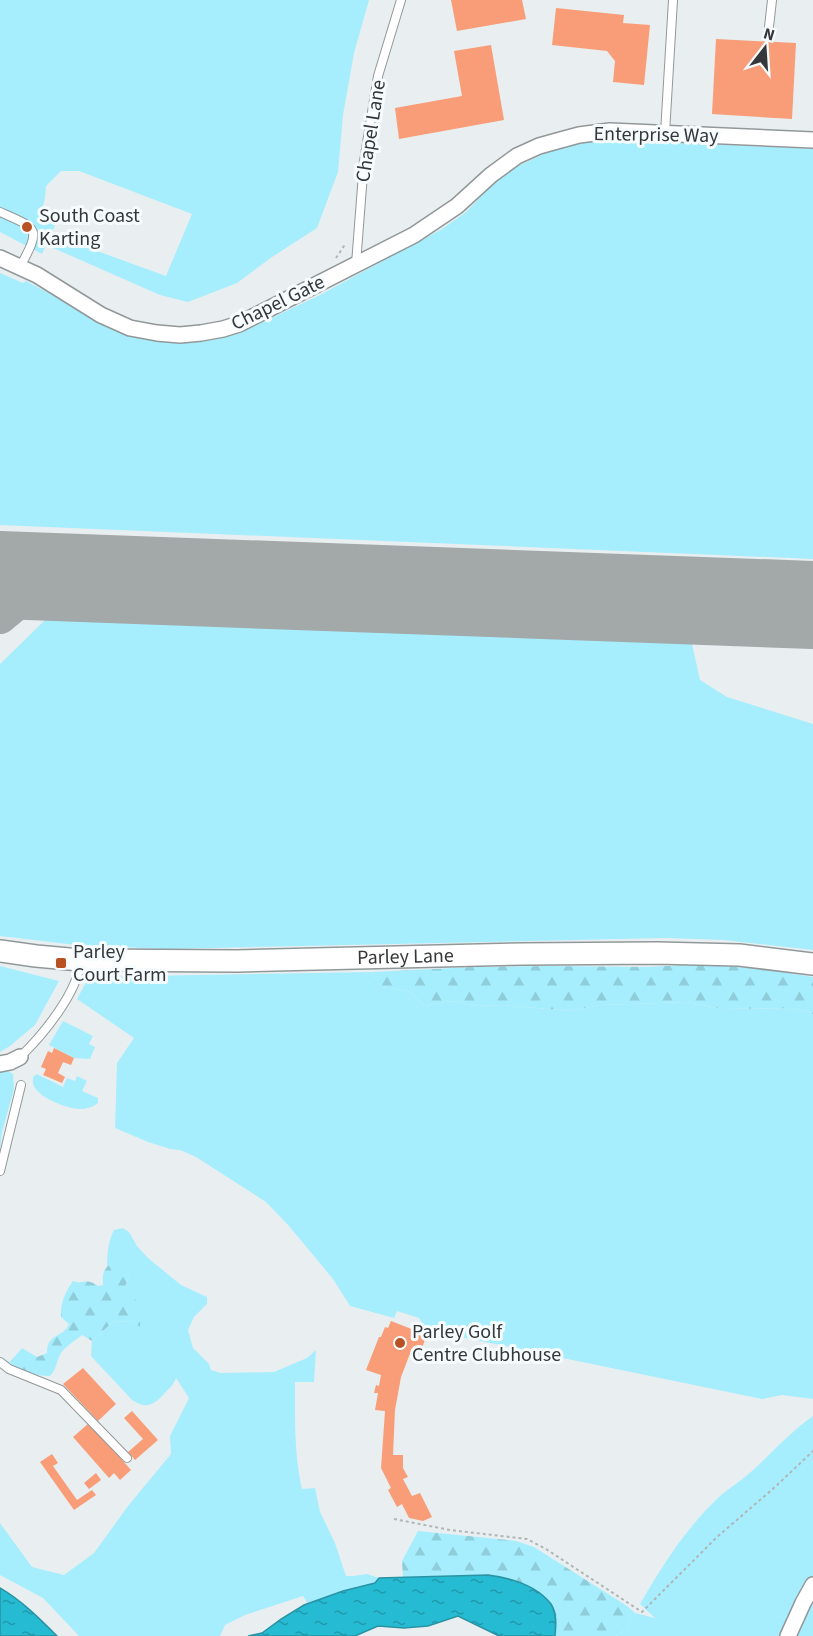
<svg xmlns="http://www.w3.org/2000/svg" width="813" height="1636" font-family="'Source Sans 3',sans-serif">
  <style>
    .grass { fill: #a6eefd }
    .forest { fill: url(#forest-firs) }
    .water { fill: url(#water-ripples); stroke: #2a93a4; stroke-width: 1.5 }
    .lines { fill: none; stroke-linecap: round; stroke-linejoin: round }
    .taxiway { stroke: #a3a8a8; stroke-width: 34 }
    .runway { stroke: #a3a8a8; stroke-width: 88 }
    .building { fill: #f89d77 }
    .service-casing { stroke: #929899; stroke-width: 10 }
    .minor-casing { stroke: #929899; stroke-width: 18 }
    .secondary-casing { stroke: #929899; stroke-width: 24 }
    .path { stroke: #b0b5b6; stroke-width: 2; stroke-dasharray: 3 3; stroke-linecap: butt }
    .service { stroke: #fff; stroke-width: 8 }
    .minor { stroke: #fff; stroke-width: 15 }
    .secondary { stroke: #fff; stroke-width: 21 }
    .poi-dot { fill: #b85223; stroke: #f6fcfe; stroke-width: 2 }
    .labels { text-anchor: middle; dominant-baseline: central; stroke-width: 6; stroke-linejoin: round; paint-order: stroke }
    .street-label { font-size: 20px; fill: #353738; stroke: #f6fcfe }
    .poi-label { font-size: 20px; fill: #353738; stroke: #f6fcfe; text-anchor: start }
  </style>
  <defs>
    <pattern id="forest-firs" width="22" height="20" patternUnits="userSpaceOnUse" patternTransform="scale(1.5)"><rect width="22" height="20" fill="#a6eefd"/><path d="M5 1l3.5 6h-7zM16 11l3.5 6h-7z" fill="#90cdda"/></pattern>
    <pattern id="water-ripples" width="26" height="14" patternUnits="userSpaceOnUse" patternTransform="scale(1.5)"><rect width="26" height="14" fill="#25bbd3"/><path d="M2 4q2-2 4 0t4 0M15 11q2-2 4 0t4 0" fill="none" stroke="#2199ac"/></pattern>
  </defs>
  <rect width="100%" height="100%" fill="#e9eff0"/>
  <!-- grass -->
  <path class="grass" d="M0 0H369L354 53 343 115 338 172 317 228 272 257 237 283 188 302 160 295 51 247 53 235 166 276 192 214 79 171H61L46 186 45 198 43 206 57 221 42 254 0 232Z
    M622 140 813 149V559L0 525V273L23 283 26 281 99 320 166 341 191 342 217 339 240 333 320 295 442 229 465 213 493 184 512 169 552 150 585 142Z
    M45 620 692 644 700 680 727 697 813 724V950L723 940 666 938 163 949 76 945 0 936V664Z
    M0 966 59 981 35 1025 10 1046 0 1052Z
    M371 972 382 987 409 991 424 1006 451 1001 478 1006 503 1005 571 1011 600 1005 687 1002 722 1009 794 1008 813 1014V1399L782 1395 762 1399 427 1330 419 1318 397 1311 394 1318 350 1306 333 1279 289 1226 266 1202 196 1157 180 1150 170 1149 148 1142 115 1128 117 1063 134 1038 77 999 89 977Z
    M63 1021 93 1036 89 1044 95 1047 90 1059 74 1058 49 1045Z
    M0 1068H3L13 1074 14 1089 2 1132 0 1150Z
    M37 1074 63 1087 67 1078 75 1081 77 1076 87 1081 82 1091 98 1098V1103C93 1107 87 1109 80 1109 68 1109 39 1098 34 1086 32 1082 33 1081 33 1077Z
    M123 1228 129 1232 137 1246 148 1258 181 1285 207 1297V1304L194 1317 188 1330 193 1348 209 1364 211 1370 221 1373 274 1372 307 1358 316 1350 314 1382H295C295 1418 294 1454 302 1489L315 1488 320 1512 335 1543 346 1576H353L367 1574 379 1578 375 1583 343 1591 308 1604 303 1596 245 1615 225 1625 220 1636H79L43 1598 0 1575V1523L32 1567 64 1575 94 1553 128 1506 171 1454 170 1436 189 1398 176 1378C174 1384 169 1389 164 1394 153 1406 146 1409 132 1400L91 1356 92 1341 114 1321 134 1322 140 1326 124 1289 129 1277 113 1263 107 1267C107 1254 108 1242 114 1230Z
    M813 1416V1636H616L627 1628 635 1613 655 1618 640 1604C662 1566 686 1528 719 1497 729 1488 741 1481 752 1471 772 1453 790 1432 813 1416Z"/>
  <!-- forest -->
  <path class="forest" d="M707 964 775 971 813 977V1014L794 1008 722 1009 687 1002 600 1005 571 1011 503 1005 478 1006 451 1001 424 1006 409 991 382 987 371 972 475 967 547 966 647 967Z
    M113 1263 125 1268 129 1277 124 1289 141 1305 140 1327 134 1322 114 1321 92 1341 82 1335C75 1341 62 1348 59 1357 56 1365 56 1369 50 1376 32 1376 20 1370 4 1360L10 1362 22 1348 37 1357 47 1353C47 1333 63 1338 69 1324L61 1317C60 1304 65 1292 73 1281 84 1285 86 1277 98 1286L103 1285C102 1274 103 1268 113 1263Z
    M418 1531 498 1539 516 1541 534 1547 627 1606 635 1613 627 1628 616 1636H555L556 1622 451 1576 403 1578 402 1561Z"/>
  <!-- water -->
  <path class="water" d="M488 1575C511 1578 536 1585 551 1604 557 1613 556 1626 555 1636H499L458 1616 428 1626 404 1628 378 1626 355 1636H248L262 1633 281 1619 304 1605 343 1591 375 1583 379 1578Z
    M0 1588C22 1601 39 1618 57 1636H0Z"/>
  <g class="lines">
    <!-- taxiway -->
    <path class="taxiway" d="M0 563 11 567 46 577
      M777 603 813 621
      M0 617C23 599 35 583 65 578"/>
    <!-- runway -->
    <path class="runway" d="M0 575 813 605"/>
  </g>
  <!-- building -->
  <path class="building" d="M451 0H522L526 19 457 31Z
    M556 8 624 15 623 23 650 25 644 85 613 82 615 61 607 51 552 45Z
    M716 39 796 43 792 119 712 114Z
    M491 45 504 120 399 139 395 108 462 96 454 51Z
    M54 1048 74 1058 71 1065 63 1062 58 1073 65 1077 62 1083 43 1075 46 1069 41 1067 48 1051 52 1053Z
    M391 1321 427 1335 421 1350 411 1351 401 1377 395 1410 393 1455H403V1468L408 1477 403 1479 412 1496 420 1493 432 1517 423 1521 409 1518 402 1504 397 1507 388 1490 391 1488 381 1468 385 1411 375 1410 378 1393H374L376 1385 379 1386 381 1375 366 1370 379 1337H381L385 1327 388 1328Z
    M83 1368 116 1404 98 1421 63 1384Z
    M132 1411 158 1440 135 1460 128 1452 143 1439 124 1418Z
    M89 1423 131 1470 120 1480 114 1473 109 1478 73 1437Z
    M52 1454 58 1463 53 1466 77 1500 92 1490 96 1495 74 1510 40 1462Z
    M96 1473 101 1480 89 1489 84 1483Z"/>
  <g class="lines">
    <!-- service casing -->
    <g class="service-casing">
      <path id="service" d="M769 27 772 0
        M665 133 673 0
        M0 212C39 229 41 228 20 267
        M356 264 364 161 378 76 401 0
        M20 1057C41 1037 79 992 80 961
        M0 1171 21 1085
        M0 1362 9 1369 61 1390 127 1458"/>
    </g>
    <!-- minor casing -->
    <g class="minor-casing">
      <path id="minor" d="M0 258 37 275 101 315 130 328 157 333 180 335 201 333 223 329 239 324 414 235 457 206 491 175 517 156 539 146 557 141 579 135 610 131 813 140
        M0 1064 10 1062 20 1057
        M788 1636 803 1603 813 1585"/>
    </g>
    <!-- secondary casing -->
    <g class="secondary-casing">
      <g id="secondary">
        <path id="s1" d="M0 951 36 956 80 960 237 961 523 954 657 953 739 955 813 964"/>
      </g>
    </g>
    <!-- path -->
    <path class="path" d="M336 258 346 243
      M394 1519 450 1530 527 1539 546 1549 642 1612 717 1537 775 1487 813 1451"/>
    <!-- service -->
    <use href="#service" class="service"/>
    <!-- minor -->
    <use href="#minor" class="minor"/>
    <!-- secondary -->
    <use href="#secondary" class="secondary"/>
  </g>
  <!-- markers -->
  <g class="poi-dot">
    <circle cx="27" cy="227" r="6"/>
    <rect x="55" y="957" width="12" height="12" rx="3"/>
    <circle cx="400" cy="1343" r="6"/>
  </g>
  <g class="labels">
    <!-- street labels -->
    <g class="street-label">
      <text transform="translate(371 131) rotate(-81)">Chapel Lane</text>
      <text transform="translate(656 135) rotate(1)">Enterprise Way</text>
      <text transform="translate(278 303) rotate(-26)">Chapel Gate</text>
      <text stroke="none"><textPath href="#s1" startOffset="406">Parley Lane</textPath></text>
    </g>
    <!-- poi labels -->
    <g class="poi-label">
      <text x="39" y="216">South Coast<tspan x="39" dy="23">Karting</tspan></text>
      <text x="73" y="952">Parley<tspan x="73" dy="23">Court Farm</tspan></text>
      <text x="412" y="1332">Parley Golf<tspan x="412" dy="23">Centre Clubhouse</tspan></text>
    </g>
  </g>
  <!-- north arrow -->
  <g transform="translate(765 48) rotate(17)" stroke="#f6fcfe" stroke-width="4.5" paint-order="stroke">
  <path d="M0-4.5L10 22L0 15L-10 22Z" fill="#353738"/>
  <text y="-9" font-size="16" font-weight="bold" text-anchor="middle" fill="#353738">N</text>
  </g>
</svg>
